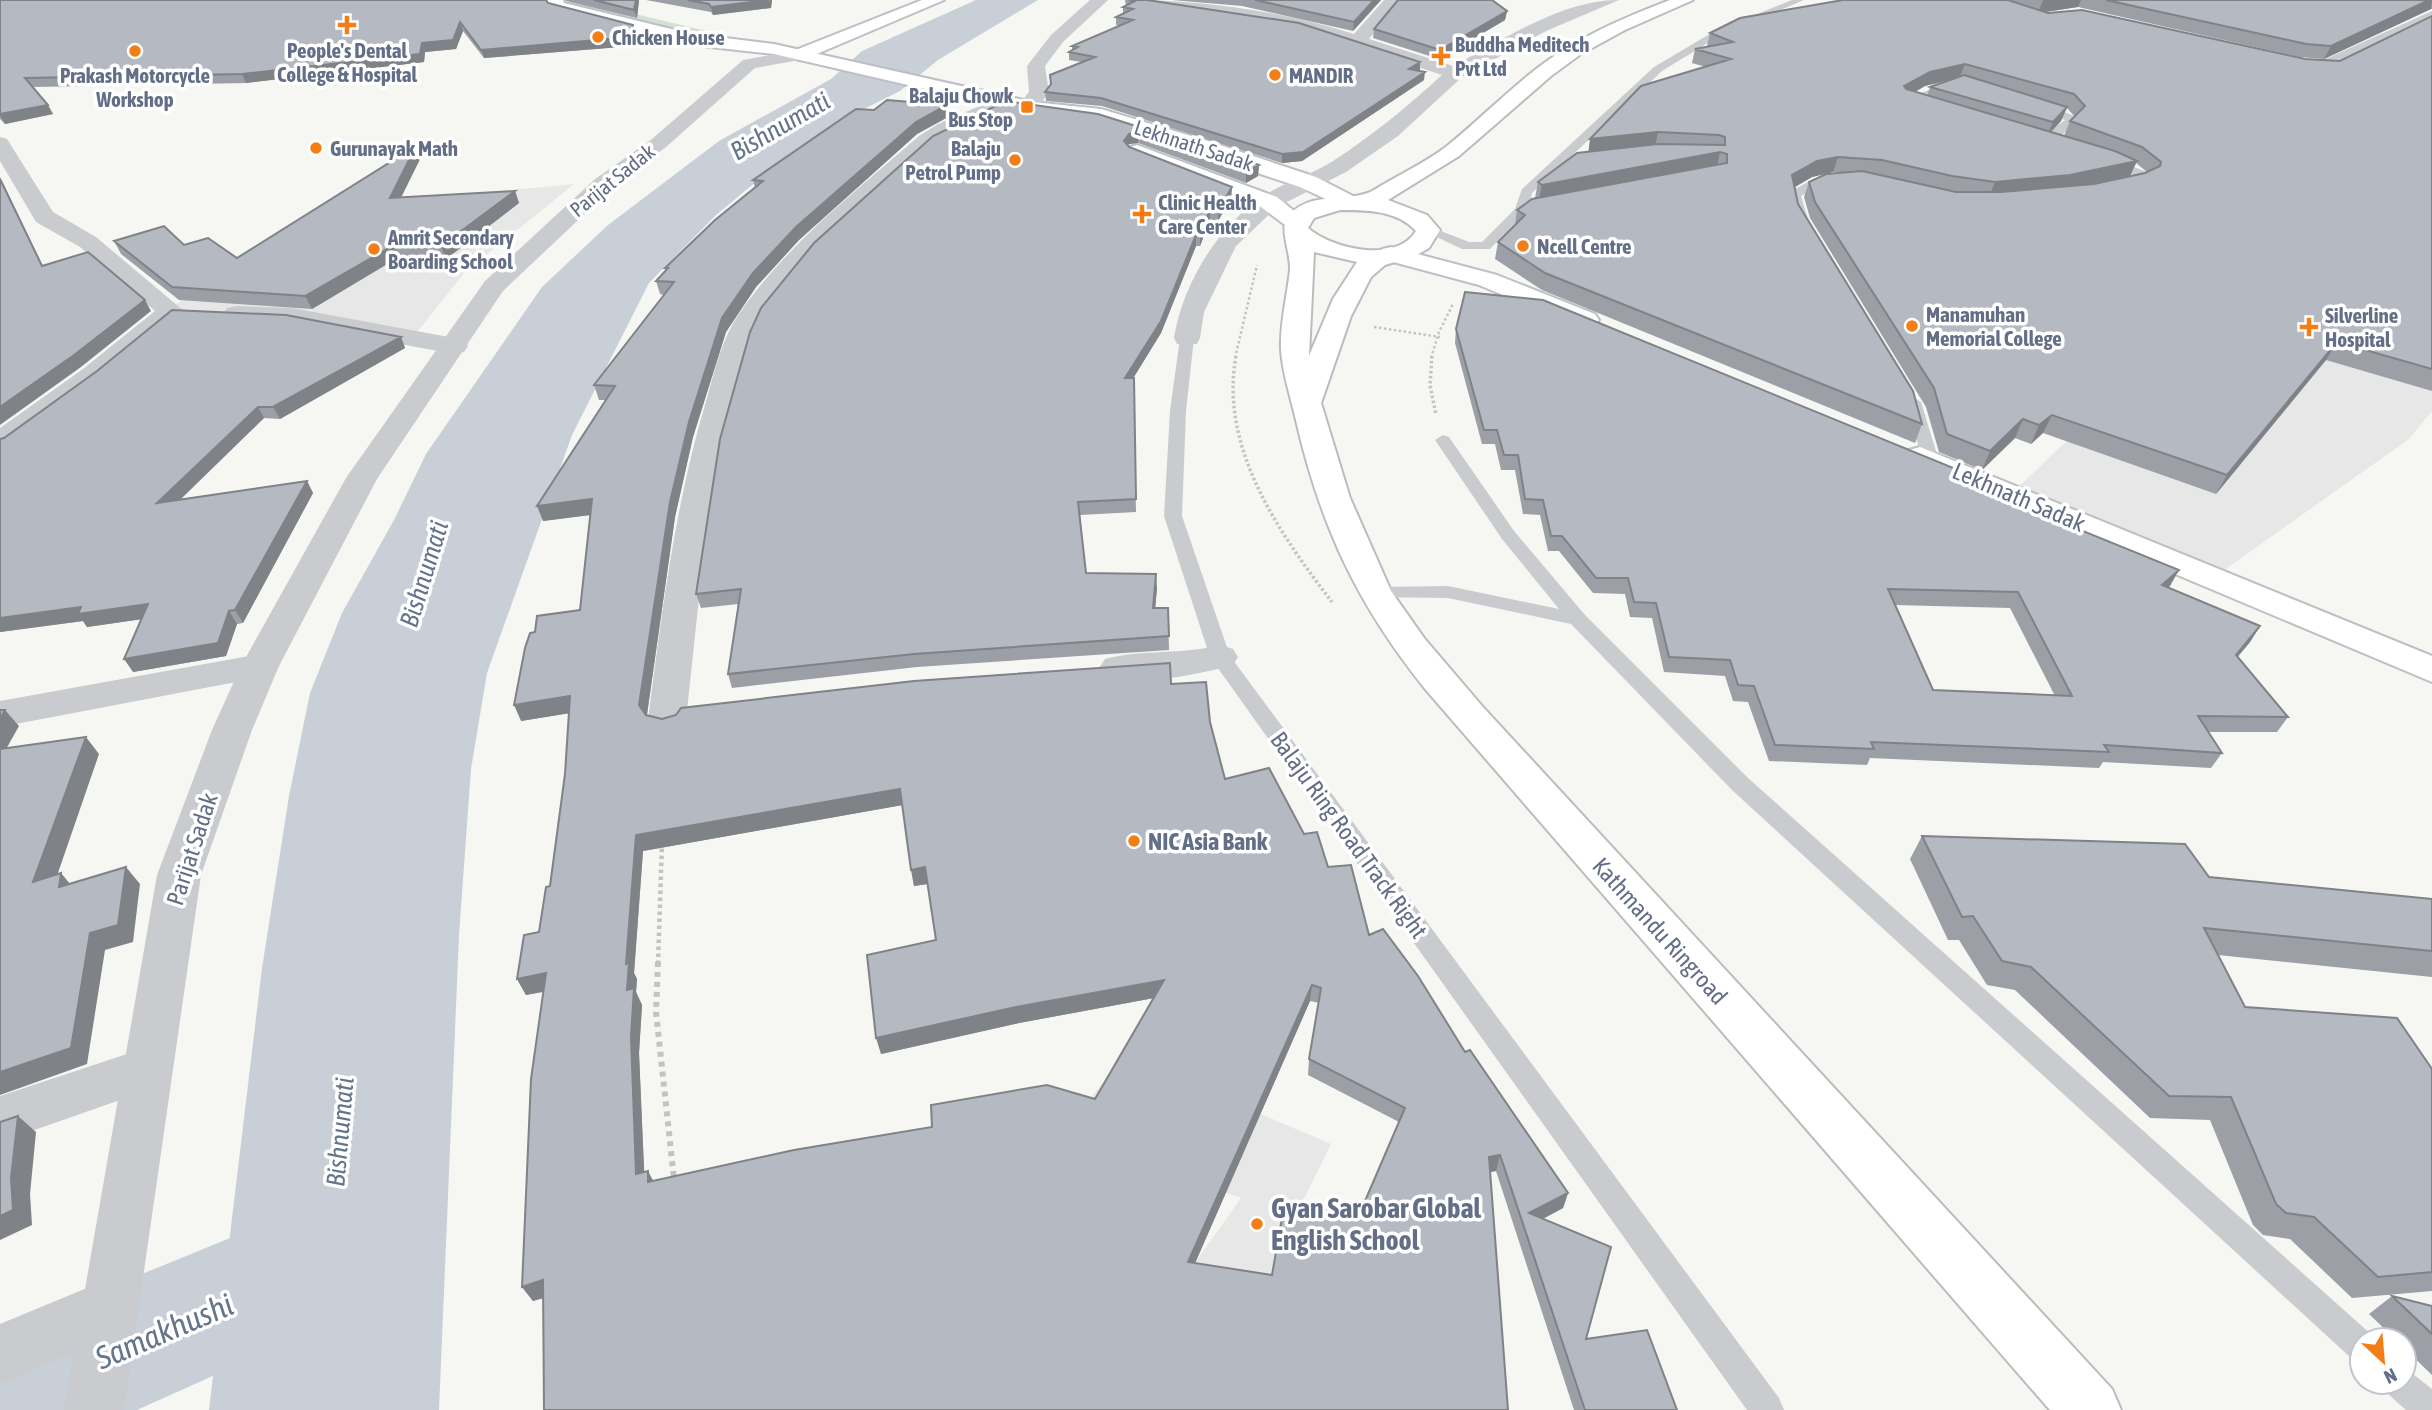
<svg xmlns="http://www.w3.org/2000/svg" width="2432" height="1410" font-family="'Asap Condensed',sans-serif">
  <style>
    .built { fill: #e6e7e6 }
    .green { fill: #d5dfd3 }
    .water { fill: #c8cfd6 }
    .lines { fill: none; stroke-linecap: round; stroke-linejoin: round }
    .river { fill: #c8cfd6; fill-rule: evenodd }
    .secondary-casing { stroke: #bdbfc5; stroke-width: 4 }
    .primary-casing { stroke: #bdbfc4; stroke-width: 4 }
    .trunk-casing { stroke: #babcc0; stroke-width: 4 }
    .path-far3 { stroke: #c2c3c5; stroke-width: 2.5; stroke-dasharray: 2.5 2.5; stroke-linecap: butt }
    .path-far2 { stroke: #c2c3c5; stroke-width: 3.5; stroke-dasharray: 2.5 2.5; stroke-linecap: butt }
    .path-far1 { stroke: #c2c3c5; stroke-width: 4.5; stroke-dasharray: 3.5 3.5; stroke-linecap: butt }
    .path { stroke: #c2c3c5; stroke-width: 6; stroke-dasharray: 5 5; stroke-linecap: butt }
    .service { fill: #c9cbcf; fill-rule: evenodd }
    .minor { fill: #c9cbcf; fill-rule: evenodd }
    .tertiary { fill: #c9cbcf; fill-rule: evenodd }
    .secondary { fill: #fff; fill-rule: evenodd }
    .primary { fill: #fff; fill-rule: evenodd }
    .trunk { fill: #fff; fill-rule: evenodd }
    .wall { fill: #9c9fa6; fill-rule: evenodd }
    .shaded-wall { fill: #7f8287 }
    .building { fill: #b5b9c1; stroke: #7f8287; stroke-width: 2; fill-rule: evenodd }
    .poi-dot { fill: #f37e16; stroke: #fff; stroke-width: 2.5 }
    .labels { text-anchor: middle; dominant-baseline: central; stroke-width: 7; stroke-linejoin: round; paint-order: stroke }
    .far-poi-label { font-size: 21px; font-weight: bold; fill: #636e87; stroke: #fff; text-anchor: start }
    .far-street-label { font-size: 21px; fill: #636e87; stroke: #fff }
    .street-label { font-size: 24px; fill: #636e87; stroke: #fff }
    .poi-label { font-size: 24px; font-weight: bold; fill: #636e87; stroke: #fff; text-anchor: start }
    .water-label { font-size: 26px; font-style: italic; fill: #63768b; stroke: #fff }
    .near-poi-label { font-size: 28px; font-weight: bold; fill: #636e87; stroke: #fff; text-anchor: start }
    .near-water-label { font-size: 32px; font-style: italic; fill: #63768b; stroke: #fff }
  </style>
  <rect width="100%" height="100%" fill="#f6f7f3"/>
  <!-- built -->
  <path class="built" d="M574 184 464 273 418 331 162 314 290 225 490 192Z
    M2319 202 2432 244V411L2409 439 2213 578 2011 494Z
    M1125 1056 1331 1144 1279 1250 1376 1283 1172 1295 1241 1198 1061 1134Z"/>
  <!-- green -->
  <path class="green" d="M576 0 753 42 745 44 565 3Z"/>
  <!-- water -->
  <path class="water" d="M976 0H1038L938 60 900 91 836 123 792 152 716 215 649 283 572 435 487 673 471 769 459 935 439 1410H209L262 968 289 796 310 693 342 613 394 520 426 454 542 287 608 225 719 141 831 79 862 51Z"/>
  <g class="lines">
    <!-- river -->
    <path class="river" d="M328 1198 373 1216 392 1260 373 1304 137 1410H0V1332Z"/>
    <!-- secondary casing -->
    <g class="secondary-casing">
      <path id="secondary" d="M922 0H944L805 59 799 60 790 55 793 51Z"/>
    </g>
    <!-- primary casing -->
    <g class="primary-casing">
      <path id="primary" d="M547 0H563L564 3 692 34 774 44 1033 102 1101 109 1208 141 1316 177 1357 198 1360 203 1349 210 1300 187 1099 121 1033 114 774 54 692 45 551 9Z
        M1137 145 1277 197 1309 223 1305 228H1289L1261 207 1130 155 1127 151 1130 147Z
        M1391 247 1497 275 1595 314 1599 320 1595 326H1577L1479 285 1382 259 1379 254 1382 249Z
        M1920 447 2432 656V682L1909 462 1905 456 1909 450Z"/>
    </g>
    <!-- trunk casing -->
    <g class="trunk-casing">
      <path id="trunk" d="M1670 0H1693L1625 30 1581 54 1551 76 1459 156 1388 200 1427 215 1440 230 1429 248 1415 256 1385 265 1371 277 1351 316 1321 403 1350 498 1391 591 1424 638 1482 706 2112 1389 2121 1410H2050L2009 1363 1426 690C1356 603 1320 525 1295 416 1290 395 1282 371 1281 349 1280 323 1287 297 1290 270 1291 257 1282 234 1285 224 1300 187 1349 205 1374 190 1398 175 1425 163 1447 146 1488 113 1524 73 1570 46 1602 27 1636 13 1670 0ZM1340 210C1366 210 1397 210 1416 231 1396 264 1332 249 1308 228L1314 218ZM1314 252 1357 262 1333 299 1309 356Z"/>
    </g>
    <!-- path-far3 -->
    <path class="path-far3" d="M1374 327 1440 337
      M1235 358 1257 265
      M1431 358 1439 332 1453 304"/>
    <!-- path-far2 -->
    <path class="path-far2" d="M1236 356C1219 447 1279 533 1332 602
      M1432 356 1430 385 1436 415"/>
    <!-- path-far1 -->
    <path class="path-far1" d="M658 964 662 843"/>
    <!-- path -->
    <path class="path" d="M658 962 656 1012 674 1179"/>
    <!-- service -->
    <path class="service" d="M1792 0H1804L1719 36 1662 71 1532 193 1529 205H1538V211L1525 213 1490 249H1462L1422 230 1428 226 1469 242H1482L1515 209 1522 189 1654 67 1713 32Z
      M1956 80 1961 83 1960 85 1916 100 1923 104V108H1915L1902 100Z
      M2034 102H2042L2074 116 2075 124 2059 137 2075 147V151H2067L2049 140 2054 128 2065 120 2034 106Z
      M2104 158H2112L2149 173 2150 181 2121 189V183L2139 178 2104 162Z
      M1831 175 1837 179 1835 182 1821 185 1801 196 1808 219 1798 222 1790 192 1813 179Z
      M1187 334 1194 338 1186 411 1182 516 1230 656 1779 1398 1784 1410H1747L1210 657 1164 516 1170 411 1180 338Z
      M1913 397 1921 402 1939 461 1937 465 1931 466 1923 461 1905 402Z
      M1443 435 1449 437 1514 531 1585 615 1748 778 2373 1336 2375 1340H2362V1363L2351 1358 1732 790 1571 624 1448 598 1369 597 1366 593 1376 587 1448 586 1559 609 1502 539 1435 440Z
      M2404 1367 2432 1389V1410H2406L2388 1394 2384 1382H2404Z"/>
    <!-- minor -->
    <path class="minor" d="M1127 0C1203 0 1282 11 1354 34L1384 0H1401L1369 39 1453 66C1504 40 1561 0 1619 0L1546 31 1462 77 1398 136 1346 172 1277 207 1236 246 1204 312 1200 338 1197 344H1177L1174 338C1182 286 1217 227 1262 197 1284 182 1311 175 1333 161 1373 135 1407 107 1442 75L1299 28 1135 5Z
      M2432 11V23L2333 72H2317L2308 67Z
      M1003 96 1010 98 1013 102 1010 106 933 144 814 253 762 319 751 343 721 451 699 598 686 720 681 729 667 733 653 729 648 720C662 612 675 503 707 398 715 369 722 339 739 314 787 244 856 191 919 136L938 124Z
      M0 137 7 139 53 212 96 237 184 311 103 381 11 448 0 451V428L83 369 155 311 80 247 36 222 0 161Z
      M236 306 292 308 454 338 464 340 468 346 464 352 454 354 292 324 227 320 223 314 227 308Z
      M1220 645 1233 649 1238 657 1233 665C1197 675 1141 686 1105 677L1099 668 1105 659C1142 649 1182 655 1220 645Z
      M260 654 273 657 279 666 273 675 0 727V701Z
      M148 1047 166 1054 173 1069 166 1084 0 1142V1096Z
      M111 1278 131 1287 140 1307 131 1327 0 1384V1324Z"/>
    <!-- tertiary -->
    <path class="tertiary" d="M1090 0H1108L1063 42 1045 66 1049 93 1034 111H1020L1017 107 1029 92 1027 66 1051 35Z
      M799 50 808 55 805 59 755 68 666 147 610 190 503 291 377 479 279 666 252 730 201 875 124 1410H64L157 875 212 730 241 666 346 478 485 281 594 180 652 139 743 60Z"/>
    <!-- secondary -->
    <use href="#secondary" class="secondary"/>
    <!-- primary -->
    <use href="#primary" class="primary"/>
    <!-- trunk -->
    <use href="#trunk" class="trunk"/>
  </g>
  <!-- wall -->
  <path class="wall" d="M0 0 548 3 635 33 633 46 484 58 463 31 456 49 425 52 424 62 246 83 33 87 53 114 5 124 0 119Z
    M565 0H639L637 18 566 1Z
    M646 0H772L771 8 713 15 711 12Z
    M1125 0H1147L1420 62 1419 71 1424 80 1302 161 1282 163 1102 106 1046 101 1045 92 1050 85V75L1082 62 1069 60V52L1072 50V46L1120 26 1116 25V17L1123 14V7L1126 6Z
    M1172 0H1381L1353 31 1242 6Z
    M1843 0H2432V9H2431L2324 59 2299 57 2078 7 2045 12 2305 59 2340 61 2432 16V391L2326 360 2216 494 2043 433 2031 444 2015 438 1982 470 1939 452 1926 407 1810 218 1804 197 1809 182 1842 173 1833 172 1812 177 1795 187 1798 204 1922 424 1915 443 1542 290 1495 259 1498 242 1515 225 1517 210 1535 198 1538 182 1588 152 1706 67 1692 63 1695 49 1708 47 1707 46 1710 33ZM1950 80 1930 87 1927 96 1915 92 1925 86ZM2067 108 2075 117 2070 121 2064 136 2051 132 2061 121ZM2136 163 2147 172 2130 176Z
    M1507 11 1505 20 1439 59 1373 38 1374 29Z
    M1098 114 1259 165 1258 176 1246 183 1138 143 1129 144 1128 146 1232 187 1231 198 1218 221 1210 220 1200 246H1196L1161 333 1133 378 1136 512 1080 515 1086 573 1157 588 1155 608H1168L1169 650 917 667 732 688 728 674 738 604 701 608 696 594Z
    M948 117 917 134 799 240 756 287 726 332 693 437 675 517 647 715 662 719 1171 684 1210 722 1225 779 1304 834 1328 867 1369 935 1465 1052 1568 1193 1563 1208 1543 1219 1586 1339 1677 1410H1574L1496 1171 1490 1172 1508 1410 543 1298 533 1301 522 1287 544 992 526 995 517 979 539 932 550 886 565 774 569 713 521 721 535 632 580 610 590 515 543 521 606 400H599L594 385 664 295 660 294 656 281 666 271 665 268 755 188 753 180ZM902 805 914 886 927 884 936 940 881 1054 1019 1023 1154 998 1095 1099 653 1181 644 1172 639 1053 642 1005 636 992 637 979 634 973 643 851ZM1310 1001 1319 1003 1309 1059 1308 1075 1399 1122 1359 1215 1272 1275 1195 1263Z
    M416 146 421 157 401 197 515 191 519 203 446 259 399 257 312 309 179 300 121 254 114 241 184 245 237 258Z
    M1456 329 1964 483 2170 586 2168 587 2260 626 2250 642 2237 657 2288 717 2277 732H2209L2222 753 2211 768 2103 762 2099 768 1870 758 1867 765 1769 761 1748 702 1733 701 1725 676 1664 672 1652 618 1630 617 1625 594 1593 593 1559 551H1548L1540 515 1523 514 1515 470H1501L1495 444H1482L1455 343ZM1895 605 2010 608 2055 696 1933 690Z
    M401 337 405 348 280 419 264 418 181 499 307 481 313 493 243 623 237 624 226 656 133 672 142 619 87 627 83 621 0 632V439Z
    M1922 836 2209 877 2432 899V977L2218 955 2245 1007 2432 1069V1291L2352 1298 2290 1239 2263 1235 2253 1225 2210 1120 2150 1118 2015 990 1987 985 1959 940H1948L1910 859Z
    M2392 1296 2432 1306V1375L2404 1348V1340H2396L2369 1314Z"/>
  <!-- shaded-wall -->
  <path class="shaded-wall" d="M636 0H639L637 18 634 10Z
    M772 0 771 8 713 15 711 7Z
    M1374 0H1381L1353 31 1354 22Z
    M2043 0H2081L2078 7 2038 13Z
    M2429 0H2432L2431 9 2324 59 2331 46Z
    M1507 11 1505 20 1439 59 1440 50Z
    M460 22 463 31 456 49 425 52 424 62 246 83 242 74 422 43Z
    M633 25 635 33 633 46 484 58 481 50Z
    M1420 62V70L1408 77 1409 69Z
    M1965 64 1960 77 1925 86 1900 100 1904 86 1930 72Z
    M1425 72 1424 80 1302 161 1282 163V154Z
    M48 105 53 114 5 124 0 115Z
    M947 105 948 117 917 134 799 240 756 287 726 332 693 437 675 517 646 721 639 705 670 502 689 422 722 318 753 273 796 227 916 122Z
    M2067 107 2061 121 2047 136 2053 122Z
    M1138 132V143L1129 144 1124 151V141L1129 134Z
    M1658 132 1655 147 1588 154 1590 139Z
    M416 146 421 157 395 210 390 198Z
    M1720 152 1717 167 1539 200 1542 185Z
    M1838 157 1833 172 1812 177 1788 191 1792 175 1817 161Z
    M2137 161 2130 176 2064 190 1989 197 1995 182Z
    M1259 165 1258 176 1246 183V172Z
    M0 177 48 277 42 266 0 179Z
    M1232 187 1231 198 1218 221V210Z
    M515 191 519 203 446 259 441 246Z
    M1210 209V220L1200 246V235Z
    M1196 235V246L1161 333 1126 390 1125 378Z
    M394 245 399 257 312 309 305 296Z
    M145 300 151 311 81 367 0 425V407Z
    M401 337 405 348 280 419 273 407Z
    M2337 342 2326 360 2216 494 2227 475Z
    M258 407 264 418 164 515 157 503Z
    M2052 415 2043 433 2031 444 2039 425Z
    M2023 419 2015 438 1982 470 1990 451Z
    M307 481 313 493 243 623 235 610Z
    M592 499 598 514 543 521 537 506Z
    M2179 570 2170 586 2153 600 2162 585Z
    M1156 574 1157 588 1154 622 1153 608Z
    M148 604 157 617 87 627 83 621 0 632V618L81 607Z
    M229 611 237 624 226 656 133 672 124 659Z
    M2260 626 2250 642 2226 671 2236 655Z
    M570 696 577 712 521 721 514 705Z
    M5 710 19 726 0 760V719Z
    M86 737 99 754 49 899 33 882Z
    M900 789 903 805 643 851 634 973 637 979 636 992 642 1005 639 1053 645 1190 636 1174 626 964 636 835Z
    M126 867 140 884 133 942 105 950 87 1064 0 1095V1072L90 933Z
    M925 867 928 884 914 886 911 870Z
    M61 873 75 890 59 887Z
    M546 973 555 989 526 995 517 979Z
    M1164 980 1165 996 1019 1023 881 1054 876 1038 1016 1007Z
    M1312 985 1310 1001 1189 1277 1188 1262Z
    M18 1116 36 1132 30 1194 32 1225 0 1240V1216L11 1178Z
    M1500 1155 1496 1171 1485 1173 1489 1157Z
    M648 1171 656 1186 648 1182Z
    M1568 1193 1563 1208 1525 1228 1529 1213Z
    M543 1280 554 1295 533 1301 522 1287Z"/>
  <!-- building -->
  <path class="building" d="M0 0H546L548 3 633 25 631 37 481 50 460 22 453 40 422 43 420 54 242 74 25 78 48 105 0 114Z
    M594 0H636L634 10Z
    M688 0H768L711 7 709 4Z
    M1129 0H1147L1299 23 1420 62 1409 69 1425 72 1303 152 1282 154 1101 98 1045 92 1051 84 1050 75 1095 57 1069 52 1078 47 1072 46 1133 20 1116 17 1133 9 1123 7 1135 1Z
    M1255 0H1374L1354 22Z
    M1398 0H1492L1507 11 1440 50 1374 29Z
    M1843 0H2008L2048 13 2082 10 2305 59 2340 61 2432 16V369L2337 342 2227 475 2052 415 2039 425 2023 419 1990 451 1947 434 1934 388 1815 202 1809 182 1826 174 1862 171 1956 192H2001L2094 184 2145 173 2160 166 2161 162 2142 147 2070 121 2085 106 2074 94 1965 64 1930 72 1904 86 1906 89 2115 151 2137 161 2070 175 1995 182 1952 176 1882 160 1838 157 1817 161 1792 175 1798 204 1913 391 1922 424 1545 273 1498 242 1525 215 1517 210 1532 199 1727 163V154L1720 152 1542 185 1538 182 1577 153 1658 144 1725 145V137L1719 135 1658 132 1590 139 1641 86 1731 59 1695 49 1733 42 1710 33 1740 18Z
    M2106 0H2429L2331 46 2306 44Z
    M1964 75 2067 107 2053 122 1930 87Z
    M887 100 947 105 916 122 796 227 753 273 722 318 689 422 670 502 639 705 646 715 662 719 676 715 681 708 914 681 1170 663 1171 684 1206 682 1210 722 1225 779 1269 768 1304 834 1317 832 1328 867 1351 865 1369 935 1383 929 1418 976 1465 1052 1470 1050 1568 1193 1529 1213 1611 1247 1586 1339 1647 1330 1677 1410H1585L1500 1155 1489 1157 1508 1410H544L543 1280 522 1287 531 1079 546 973 517 979 524 935 539 932 546 887 550 886 565 774 570 696 514 705 525 648 530 633 535 632 537 616 580 610 592 499 537 506 615 386 594 385 674 282 656 281 668 268H665L715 220 763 181 753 180 856 109 874 110ZM900 789 911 870 925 867 936 940 867 955 876 1038 1016 1007 1164 980 1095 1099 1047 1085 931 1105 932 1127 794 1150 648 1182V1171L636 1174 631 1037 634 988 627 990 629 963 626 964 636 835ZM1312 985 1321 988 1309 1059 1405 1108 1359 1215 1285 1201 1272 1275 1188 1262Z
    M1006 101 1098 114 1259 165 1246 172 1138 132 1129 134 1124 141 1129 147 1232 187 1218 210 1210 209 1200 235H1196L1161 321 1125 378H1134L1136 499 1078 502 1086 573 1156 574 1153 608H1168L1169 636 914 654 728 674 741 589 696 594 720 439 750 332 761 308 814 243 933 136Z
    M416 146 390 198 515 191 441 246 394 245 305 296 172 287 114 241 164 226 184 245 208 238 237 258Z
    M0 179 42 266 88 252 145 300 74 355 0 407Z
    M1465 292 1543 300 1968 474 1960 481 2179 570 2162 585 2260 626 2236 655 2288 717 2198 716 2222 753 2104 745 2109 752 1871 742 1874 749 1775 745 1754 686 1738 685 1730 660 1669 657 1656 603 1634 602 1628 578H1596L1562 536H1551L1543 500 1525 499 1518 455H1504L1497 430H1484L1456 329ZM1888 589 2018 592 2072 696 1933 690Z
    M172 310 286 315 401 337 273 407H258L157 503 307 481 235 610 229 611 218 643 124 659 148 604 78 614 81 607 0 618V439L4 438 97 371Z
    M0 710H5L0 719Z
    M86 737 33 882 61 873 59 887 126 867 118 925 90 933 71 1048 0 1072V749Z
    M1922 836 2185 844 2209 877 2432 899V951L2204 928 2245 1007 2397 1018 2432 1069V1272L2378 1277 2314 1217 2286 1213 2276 1204 2231 1097 2169 1096 2031 967 2002 961 1973 916 1962 917Z
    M18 1116 11 1178 13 1210 0 1216V1122Z
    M2392 1296 2432 1306V1334Z"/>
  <!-- markers -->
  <g class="poi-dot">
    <path d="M343.5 14.5h7v7h7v7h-7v7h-7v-7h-7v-7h7z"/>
    <circle cx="598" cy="37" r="7"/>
    <circle cx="135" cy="51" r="7"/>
    <path d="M1437.5 45.5h7v7h7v7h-7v7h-7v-7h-7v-7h7z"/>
    <circle cx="1275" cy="75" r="7"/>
    <rect x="1020" y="100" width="14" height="14" rx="3.5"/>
    <circle cx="316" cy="148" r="7"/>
    <circle cx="1015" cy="160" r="7"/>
    <path d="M1138.5 203.5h7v7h7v7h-7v7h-7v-7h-7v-7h7z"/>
    <circle cx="1523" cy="246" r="7"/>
    <circle cx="374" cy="249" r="7"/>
    <circle cx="1912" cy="326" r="7"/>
    <path d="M2305.5 316.5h7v7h7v7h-7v7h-7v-7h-7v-7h7z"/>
    <circle cx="1134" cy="841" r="7"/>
    <circle cx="1257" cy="1224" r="7"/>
  </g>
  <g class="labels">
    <!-- far-poi labels -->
    <g class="far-poi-label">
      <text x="612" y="37">Chicken House</text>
      <text x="1455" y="44">Buddha Meditech<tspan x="1455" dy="24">Pvt Ltd</tspan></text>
      <text x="347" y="50" text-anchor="middle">People's Dental<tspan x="347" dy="24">College &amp; Hospital</tspan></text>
      <text x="135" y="75" text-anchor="middle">Prakash Motorcycle<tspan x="135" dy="24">Workshop</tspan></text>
      <text x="1289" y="75">MANDIR</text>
      <text x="1013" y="95" text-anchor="end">Balaju Chowk<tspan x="1013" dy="24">Bus Stop</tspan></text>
      <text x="330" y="148">Gurunayak Math</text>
      <text x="1001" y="148" text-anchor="end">Balaju<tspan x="1001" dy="24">Petrol Pump</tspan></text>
      <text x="1158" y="202">Clinic Health<tspan x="1158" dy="24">Care Center</tspan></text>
      <text x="388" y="237">Amrit Secondary<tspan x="388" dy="24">Boarding School</tspan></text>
      <text x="1537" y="246">Ncell Centre</text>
      <text x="1926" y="314">Manamuhan<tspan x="1926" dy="24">Memorial College</tspan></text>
      <text x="2325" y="315">Silverline<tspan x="2325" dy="24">Hospital</tspan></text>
    </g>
    <!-- far-street labels -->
    <g class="far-street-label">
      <text transform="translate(1194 145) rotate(18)">Lekhnath Sadak</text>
      <text transform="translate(612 180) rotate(-39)">Parijat Sadak</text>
    </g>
    <!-- street labels -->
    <g class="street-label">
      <text transform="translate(2019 497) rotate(23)">Lekhnath Sadak</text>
      <text transform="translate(1349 835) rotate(54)">Balaju Ring Road Track Right</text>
      <text transform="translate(192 849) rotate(-72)">Parijat Sadak</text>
      <text transform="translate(1660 931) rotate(48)">Kathmandu Ringroad</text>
    </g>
    <!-- poi labels -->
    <g class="poi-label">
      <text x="1148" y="841">NIC Asia Bank</text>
    </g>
    <!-- water labels -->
    <g class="water-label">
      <text transform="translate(780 126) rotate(-30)">Bishnumati</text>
      <text transform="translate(424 574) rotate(-73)">Bishnumati</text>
      <text transform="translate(340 1132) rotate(-85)">Bishnumati</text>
    </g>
    <!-- near-poi labels -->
    <g class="near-poi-label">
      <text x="1271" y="1208">Gyan Sarobar Global<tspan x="1271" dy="32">English School</tspan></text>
    </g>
    <!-- near-water labels -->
    <g class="near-water-label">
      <text transform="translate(164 1331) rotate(-23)">Samakhushi</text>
    </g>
  </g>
  <!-- north arrow -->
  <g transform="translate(2383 1361) rotate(154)"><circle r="33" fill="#ffffff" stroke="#c1c5cf" stroke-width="2"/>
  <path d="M0-5L12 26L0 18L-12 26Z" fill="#f37e16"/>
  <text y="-10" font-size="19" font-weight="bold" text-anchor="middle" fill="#636e87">N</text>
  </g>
</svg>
